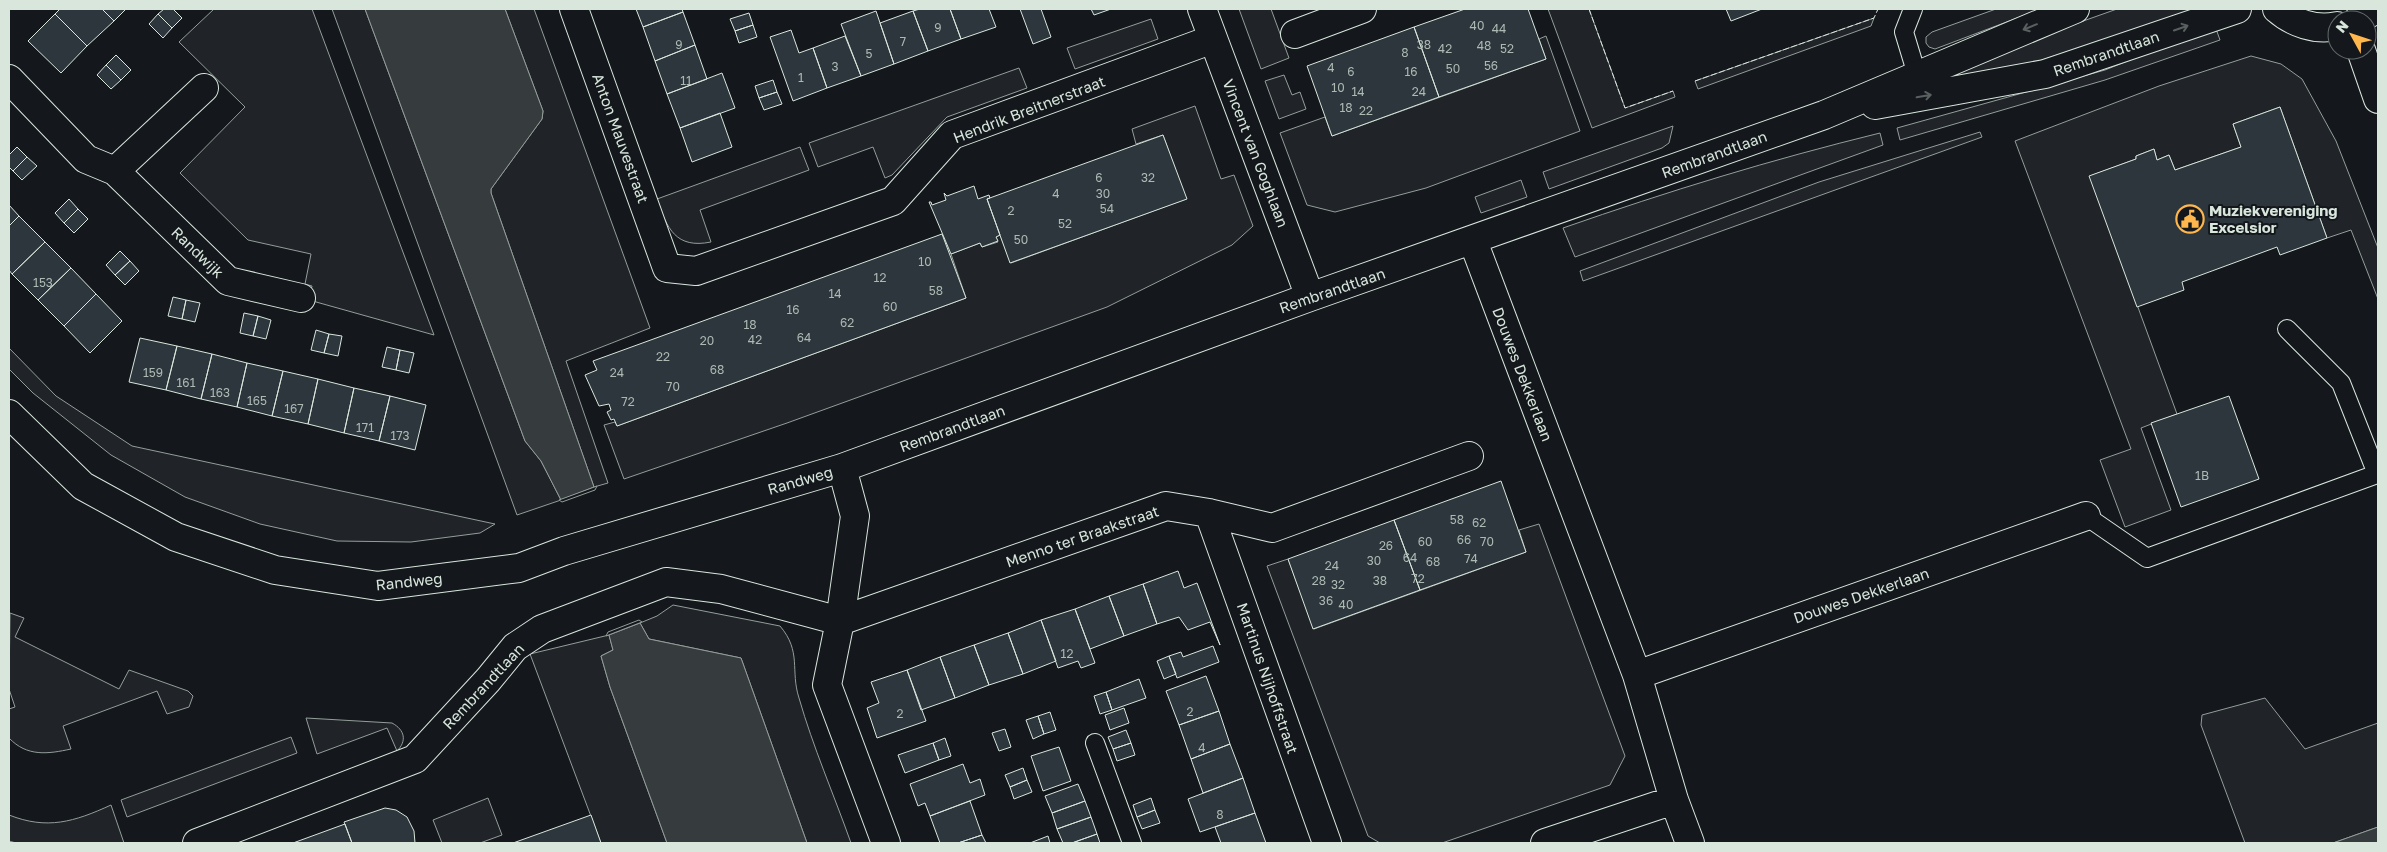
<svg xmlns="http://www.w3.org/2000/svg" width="2387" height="852" font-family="'Golos Text',sans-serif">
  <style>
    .green { fill: #202428; stroke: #939e99 }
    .water { fill: #363b3e; stroke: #939e99 }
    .pier { fill: #14181c; stroke: #939e99 }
    .building { fill: #2c363c; stroke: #d8e6dc }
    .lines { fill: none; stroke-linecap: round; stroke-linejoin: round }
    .service-casing { stroke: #d8e6dc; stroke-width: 20 }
    .minor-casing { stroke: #d8e6dc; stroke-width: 30 }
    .tertiary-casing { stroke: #d8e6dc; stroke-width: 30 }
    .service { stroke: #14181c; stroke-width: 18 }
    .minor { stroke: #14181c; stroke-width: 28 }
    .tertiary { stroke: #14181c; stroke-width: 28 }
    .fence { stroke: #d8e6dc; stroke-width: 1; stroke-dasharray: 6 2.5; stroke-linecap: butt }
    .oneway { stroke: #59605f }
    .labels { text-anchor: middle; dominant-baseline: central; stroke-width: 4; stroke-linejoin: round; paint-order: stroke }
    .number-label { font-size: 12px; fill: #adbab4 }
    .street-label { font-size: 15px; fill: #d8e6dc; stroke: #14181c }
    .poi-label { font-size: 15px; font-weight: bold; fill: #d8e6dc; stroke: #14181c; text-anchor: start }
  </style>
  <rect width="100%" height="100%" fill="#14181c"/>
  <!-- green -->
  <path class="green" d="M214 9H312L434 335 309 300 312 286 305 284 311 254 248 240 180 173 245 107 179 42Z
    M332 9H365L525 441 541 461 561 500 517 515Z
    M505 9H534L650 328 566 361 608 483 594 487 491 193V189L542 119 543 111Z
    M1239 9H1271L1289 58 1261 69Z
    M1548 9H1589L1625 108 1673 91 1675 97 1592 128Z
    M1996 9H2041L1935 49 1929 47 1926 43V37L1932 32Z
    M2117 9H2201L2042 60 1944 87 1940 72Z
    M1874 18 1871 26 1698 89 1695 81Z
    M1151 19 1158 39 1075 69 1067 48Z
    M2215 26 2220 40 2105 80 1900 140 1897 128 2105 70Z
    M1546 36 1580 131 1426 188 1335 212 1307 205 1280 133 1325 117 1332 136 1546 59 1539 39Z
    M2251 56 2281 64 2302 79 2336 141 2378 248V299L2351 230 2327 238 2280 107 2233 124 2241 147 2175 170 2169 155 2157 160 2154 149 2136 156V159L2090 176 2177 414 2141 428 2171 510 2125 527 2100 460 2131 449 2015 141 2159 86Z
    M1019 68 1027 88 947 117 892 175 885 178 873 147 818 167 809 143Z
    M1284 75 1292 95 1300 92 1306 109 1279 119 1265 81Z
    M1195 106 1221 179 1234 175 1253 226 1232 245 1107 307 787 423 624 479 604 425 615 422 617 426 966 298 951 254 980 243 982 247 998 242 996 237 1000 235 1011 263 1186 199 1163 135 1136 144 1132 129Z
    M1673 126 1669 143 1662 148 1549 189 1543 172Z
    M1980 132 1982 137 1583 281 1580 271 1819 182Z
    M1880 133 1883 145 1575 257 1563 228C1669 191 1770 160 1880 133Z
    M800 147 809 170 700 210 711 242C676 249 667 229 657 199Z
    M1521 180 1527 197 1481 213 1475 197Z
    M9 348 56 396 132 446 495 524 480 533 411 542 337 541 260 524 185 497 111 455 33 393 9 369Z
    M1539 524 1625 756 1610 785 1442 843H1380L1368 836 1267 566 1288 559 1314 629 1526 552 1519 530Z
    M673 605 780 626C802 652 790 670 799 698 813 747 834 795 851 843H807L741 658 649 639 640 623 657 616Z
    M10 613 24 618 15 637 119 689 129 670 188 691 193 696 189 707 167 714 157 691 63 726 71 749C48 754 27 757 9 738V709L15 707 9 689Z
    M609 635 613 650 601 656 610 687 667 843H601L530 654Z
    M2265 698 2305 749 2378 723V827L2333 843H2245L2201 725 2202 715Z
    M306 718 392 723C405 730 407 741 397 751L387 728 317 754Z
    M291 737 297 753 127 817 121 800Z
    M488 798 502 835 480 843H442L433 820Z
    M111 805 124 843H16L9 841V815C47 830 74 822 111 805Z"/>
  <!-- water -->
  <path class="water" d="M365 9H505L543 111 542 119 491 189V193L594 487 561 500 541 461 525 441Z
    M640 623 649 639 741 658 807 843H667L610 687 601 656 613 650 609 635Z
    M2378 827V843H2333Z"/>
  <!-- pier -->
  <path class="pier" d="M597 486 595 490 562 502 559 500Z
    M639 620 642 622 606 636 608 632Z"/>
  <!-- building -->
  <path class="building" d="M60 9H102L114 21 87 46 55 14Z
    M102 9H126L114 21Z
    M164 9H173L182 18 172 28 158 14Z
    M636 9H682L683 12 643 27Z
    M920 9H950L961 39 928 51 913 11Z
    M950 9H989L996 27 961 39Z
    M1020 9H1041L1051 37 1033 44Z
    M1091 9H1111L1094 15Z
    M1465 9H1528L1546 59 1439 97 1414 27Z
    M1726 9H1762L1731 21Z
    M876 11 894 64 861 76 841 24Z
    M913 11 928 51 894 64 880 23Z
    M683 12 695 45 655 61 643 27Z
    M749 13 753 25 735 31 730 19Z
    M55 14 87 46 61 73 28 41Z
    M158 14 172 28 163 38 149 24Z
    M753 25 757 37 739 43 735 31Z
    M1414 27 1439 97 1332 136 1307 66Z
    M791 30 799 53 813 48 827 88 793 101 770 37Z
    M845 36 861 76 827 88 813 48Z
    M695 45 707 79 667 94 655 61Z
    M116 55 131 70 121 80 106 65Z
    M106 65 121 80 111 89 97 75Z
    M722 73 735 108 680 128 667 94Z
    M773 80 777 92 759 98 755 86Z
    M777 92 782 104 764 110 759 98Z
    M2280 107 2327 238 2280 255 2277 247 2182 282 2184 290 2137 307 2089 176 2136 159V156L2154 149 2157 160 2169 155 2175 170 2241 147 2233 124Z
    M720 113 732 147 692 162 680 128Z
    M1163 135 1187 199 1010 263 987 199Z
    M17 147 27 157 13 171 9 167V155Z
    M27 157 37 166 22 180 13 171Z
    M974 186 978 199 989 195 990 198 987 199 1000 235 996 237 998 241 982 247 980 243 951 254 929 202H931L932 205 946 200 944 193 947 196Z
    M69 199 78 209 64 223 55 213Z
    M9 205 19 216 9 226Z
    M78 209 88 219 74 233 64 223Z
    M19 216 45 242 12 274 9 270V226Z
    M942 234 966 298 617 426 614 419 611 420 607 412 611 410 609 404 599 406 585 375 597 370 593 361Z
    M45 242 71 268 38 300 12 274Z
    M120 251 130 261 115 275 106 265Z
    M130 261 139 271 125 285 115 275Z
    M71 268 96 294 64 326 38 300Z
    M96 294 122 321 90 353 64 326Z
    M173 297 186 300 182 319 168 316Z
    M186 300 200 303 195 322 182 319Z
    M244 313 258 316 253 336 240 333Z
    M258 316 271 320 266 339 253 336Z
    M316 330 329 334 324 353 311 350Z
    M329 334 342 336 338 356 324 353Z
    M140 338 177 346 166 390 129 382Z
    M177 346 212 354 201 399 166 390Z
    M387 347 400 350 396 370 382 367Z
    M400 350 414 353 409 373 396 370Z
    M212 354 247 363 237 407 201 399Z
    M247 363 283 371 272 416 237 407Z
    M283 371 318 379 308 424 272 416Z
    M318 379 354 388 344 433 308 424Z
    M354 388 390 396 379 441 344 433Z
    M390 396 426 405 415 450 379 441Z
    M2229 396 2259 479 2181 507 2151 423Z
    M1501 481 1526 552 1420 590 1394 520Z
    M1394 520 1420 590 1313 629 1288 559Z
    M1178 571 1184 588 1197 583 1220 645 1210 622 1188 630 1179 617 1157 624 1143 584Z
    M1143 584 1157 624 1124 636 1109 596Z
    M1109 596 1124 636 1090 649 1075 609Z
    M1075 609 1095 663 1081 668 1078 661 1058 668 1041 620Z
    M1041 620 1056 661 1023 674 1008 633Z
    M1008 633 1023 674 989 685 974 645Z
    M974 645 989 685 955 698 940 657Z
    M1213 646 1219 662 1177 678 1169 656 1181 652 1183 657Z
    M1169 656 1176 674 1164 679 1157 661Z
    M940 657 955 698 921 710 907 670Z
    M907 670 926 721 877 738 867 708 879 703 871 682Z
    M1206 676 1219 711 1179 725 1166 691Z
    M1139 679 1146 698 1112 710 1106 692Z
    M1106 692 1112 710 1100 714 1094 696Z
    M1124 708 1129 723 1110 730 1105 715Z
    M1219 711 1230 744 1191 759 1179 725Z
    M1050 712 1056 730 1044 734 1038 716Z
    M1038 716 1044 734 1033 739 1026 720Z
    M1005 729 1011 747 999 751 992 733Z
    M1126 730 1131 743 1113 749 1108 737Z
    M945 738 951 756 939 760 933 743Z
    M933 743 939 760 905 773 898 755Z
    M1131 743 1135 755 1117 761 1113 749Z
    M1230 744 1243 778 1203 793 1191 759Z
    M1059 747 1071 781 1043 791 1031 756Z
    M963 764 970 783 980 779 985 795 930 816 925 803 918 806 910 784Z
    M1023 768 1027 780 1010 787 1005 775Z
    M1243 778 1255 813 1200 832 1188 799Z
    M1027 780 1032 792 1014 799 1010 787Z
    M1078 784 1085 801 1052 813 1045 796Z
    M1151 798 1155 810 1137 817 1133 805Z
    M970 801 982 835 958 843H940L930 816Z
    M1085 801 1091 817 1057 829 1052 813Z
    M385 808 396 810 407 817 414 831 415 843H352L344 822Z
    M1155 810 1160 823 1142 829 1137 817Z
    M1255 813 1266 843H1221L1215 827Z
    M591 815 601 843H513Z
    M1091 817 1097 834 1072 843H1063L1057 829Z
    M345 824 352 843H293Z
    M1097 834 1100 843H1072Z
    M982 835 986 843H958Z
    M1048 836 1050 843H1030Z"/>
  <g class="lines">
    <!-- service casing -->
    <g class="service-casing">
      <path id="service" d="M1913 9 1904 32 1917 75
        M2086 516 2147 558 2377 474 2341 383 2287 329
        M1095 743 1132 843"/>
    </g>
    <!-- minor casing -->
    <g class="minor-casing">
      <path id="minor" d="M574 9 667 268 696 271 893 201 952 135 1213 39
        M1202 9 1310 297
        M1295 34 1362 9
        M9 79 86 159 115 171 228 281 301 298
        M1875 105 2045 74 2237 9
        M115 171 204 88
        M1473 241 1637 675 1674 800 1690 843
        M9 414 83 486 176 537 275 570 378 586 519 568 564 551 842 468 1310 297 1824 115 2075 9
        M842 468 855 516 840 621 827 685 886 843
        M1209 513 1327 843
        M1637 675 2086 516
        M197 843 415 759 488 680 515 647 542 629 666 582 721 589 840 621 1166 506 1209 513 1272 528 1469 456
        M1545 843 1674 800"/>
    </g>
    <!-- tertiary casing -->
    <g class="tertiary-casing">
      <path id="tertiary" d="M2277 9C2293 23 2316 31 2337 26
        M2358 20 2376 9
        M2361 50 2378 99"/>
    </g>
    <!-- service -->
    <use href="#service" class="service"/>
    <!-- minor -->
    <use href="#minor" class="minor"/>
    <!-- tertiary -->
    <use href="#tertiary" class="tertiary"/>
    <!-- fence -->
    <path class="fence" d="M1589 9 1625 108 1673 91
      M1695 81 1874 18 1878 9"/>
  </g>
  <!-- one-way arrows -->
  <defs><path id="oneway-shaft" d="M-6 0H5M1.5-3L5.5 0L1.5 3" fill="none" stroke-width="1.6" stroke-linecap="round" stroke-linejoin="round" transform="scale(1.25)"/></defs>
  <g class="oneway">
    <use href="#oneway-shaft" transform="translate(2030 27) rotate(158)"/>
    <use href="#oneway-shaft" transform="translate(2181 28) rotate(-19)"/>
    <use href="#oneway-shaft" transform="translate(1924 96) rotate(-10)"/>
  </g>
  <!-- icons -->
  <defs>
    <g id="civic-ring" transform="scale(1.4375)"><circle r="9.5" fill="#14181c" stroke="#ffb74d" stroke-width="1.5"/><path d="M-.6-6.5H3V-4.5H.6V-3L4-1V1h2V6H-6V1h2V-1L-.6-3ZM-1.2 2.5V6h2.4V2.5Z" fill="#ffb74d"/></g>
  </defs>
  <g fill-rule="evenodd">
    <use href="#civic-ring" x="2190" y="219"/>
  </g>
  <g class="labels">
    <!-- number labels -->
    <g class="number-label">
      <text x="1477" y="25">40</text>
      <text x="938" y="27">9</text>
      <text x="1499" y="28">44</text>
      <text x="903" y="41">7</text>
      <text x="679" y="44">9</text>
      <text x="1424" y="44">38</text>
      <text x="1484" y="45">48</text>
      <text x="1445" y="48">42</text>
      <text x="1507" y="48">52</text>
      <text x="1405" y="52">8</text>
      <text x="869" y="53">5</text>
      <text x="1491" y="65">56</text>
      <text x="835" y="66">3</text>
      <text x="1331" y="67">4</text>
      <text x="1453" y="68">50</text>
      <text x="1351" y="71">6</text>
      <text x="1411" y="71">16</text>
      <text x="801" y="77">1</text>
      <text x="686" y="80">11</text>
      <text x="1338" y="87">10</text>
      <text x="1358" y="91">14</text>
      <text x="1419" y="91">24</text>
      <text x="1346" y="107">18</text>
      <text x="1366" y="110">22</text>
      <text x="1099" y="177">6</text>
      <text x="1148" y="177">32</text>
      <text x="1056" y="193">4</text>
      <text x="1103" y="193">30</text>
      <text x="1107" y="208">54</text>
      <text x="1011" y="210">2</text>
      <text x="1065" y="223">52</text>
      <text x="1021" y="239">50</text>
      <text x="925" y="261">10</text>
      <text x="880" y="277">12</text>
      <text x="43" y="282">153</text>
      <text x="936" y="290">58</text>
      <text x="835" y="293">14</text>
      <text x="890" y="306">60</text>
      <text x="793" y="309">16</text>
      <text x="847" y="322">62</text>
      <text x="750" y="324">18</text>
      <text x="804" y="337">64</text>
      <text x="755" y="339">42</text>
      <text x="707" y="340">20</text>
      <text x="663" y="356">22</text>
      <text x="717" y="369">68</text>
      <text x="153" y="372">159</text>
      <text x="617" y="372">24</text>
      <text x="186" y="382">161</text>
      <text x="673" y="386">70</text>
      <text x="220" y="392">163</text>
      <text x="257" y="400">165</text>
      <text x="628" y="401">72</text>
      <text x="294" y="408">167</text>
      <text x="365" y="427">171</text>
      <text x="400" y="435">173</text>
      <text x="2202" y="475">1B</text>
      <text x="1457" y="519">58</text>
      <text x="1479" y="522">62</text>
      <text x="1464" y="539">66</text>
      <text x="1425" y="541">60</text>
      <text x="1487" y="541">70</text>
      <text x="1386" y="545">26</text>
      <text x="1410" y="557">64</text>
      <text x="1471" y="558">74</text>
      <text x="1374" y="560">30</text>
      <text x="1433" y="561">68</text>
      <text x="1332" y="565">24</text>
      <text x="1418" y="578">72</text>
      <text x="1319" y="580">28</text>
      <text x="1380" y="580">38</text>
      <text x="1338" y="584">32</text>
      <text x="1326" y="600">36</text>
      <text x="1346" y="604">40</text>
      <text x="1067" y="653">12</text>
      <text x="1190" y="711">2</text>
      <text x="900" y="713">2</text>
      <text x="1202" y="747">4</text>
      <text x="1220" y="814">8</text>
    </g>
    <!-- street labels -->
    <g class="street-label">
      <text transform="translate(2106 53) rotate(-19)">Rembrandtlaan</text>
      <text transform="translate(1029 109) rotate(-21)">Hendrik Breitnerstraat</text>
      <text transform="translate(621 138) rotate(70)">Anton Mauvestraat</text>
      <text transform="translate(1256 153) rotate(69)">Vincent van Goghlaan</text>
      <text transform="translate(1714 154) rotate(-20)">Rembrandtlaan</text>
      <text transform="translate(198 252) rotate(44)">Randwijk</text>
      <text transform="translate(1332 290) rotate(-19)">Rembrandtlaan</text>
      <text transform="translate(1523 374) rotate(69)">Douwes Dekkerlaan</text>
      <text transform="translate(952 428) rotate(-20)">Rembrandtlaan</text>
      <text transform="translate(800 480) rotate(-16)">Randweg</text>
      <text transform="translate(1082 536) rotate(-19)">Menno ter Braakstraat</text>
      <text transform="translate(409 581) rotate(-6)">Randweg</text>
      <text transform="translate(1861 595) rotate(-19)">Douwes Dekkerlaan</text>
      <text transform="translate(1268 678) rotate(71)">Martinus Nijhoffstraat</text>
      <text transform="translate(483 686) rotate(-47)">Rembrandtlaan</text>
    </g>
    <!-- poi labels -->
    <g class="poi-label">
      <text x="2209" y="210">Muziekvereniging<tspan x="2209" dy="17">Excelsior</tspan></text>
    </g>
  </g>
  <!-- border -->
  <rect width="2387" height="852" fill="none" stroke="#d8e6dc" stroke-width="20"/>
  <!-- north arrow -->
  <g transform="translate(2352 35) rotate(310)"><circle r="24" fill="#14181c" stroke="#626a69"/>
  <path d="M0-4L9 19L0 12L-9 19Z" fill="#ffb74d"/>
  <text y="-8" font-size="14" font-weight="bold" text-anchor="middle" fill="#d8e6dc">N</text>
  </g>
</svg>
